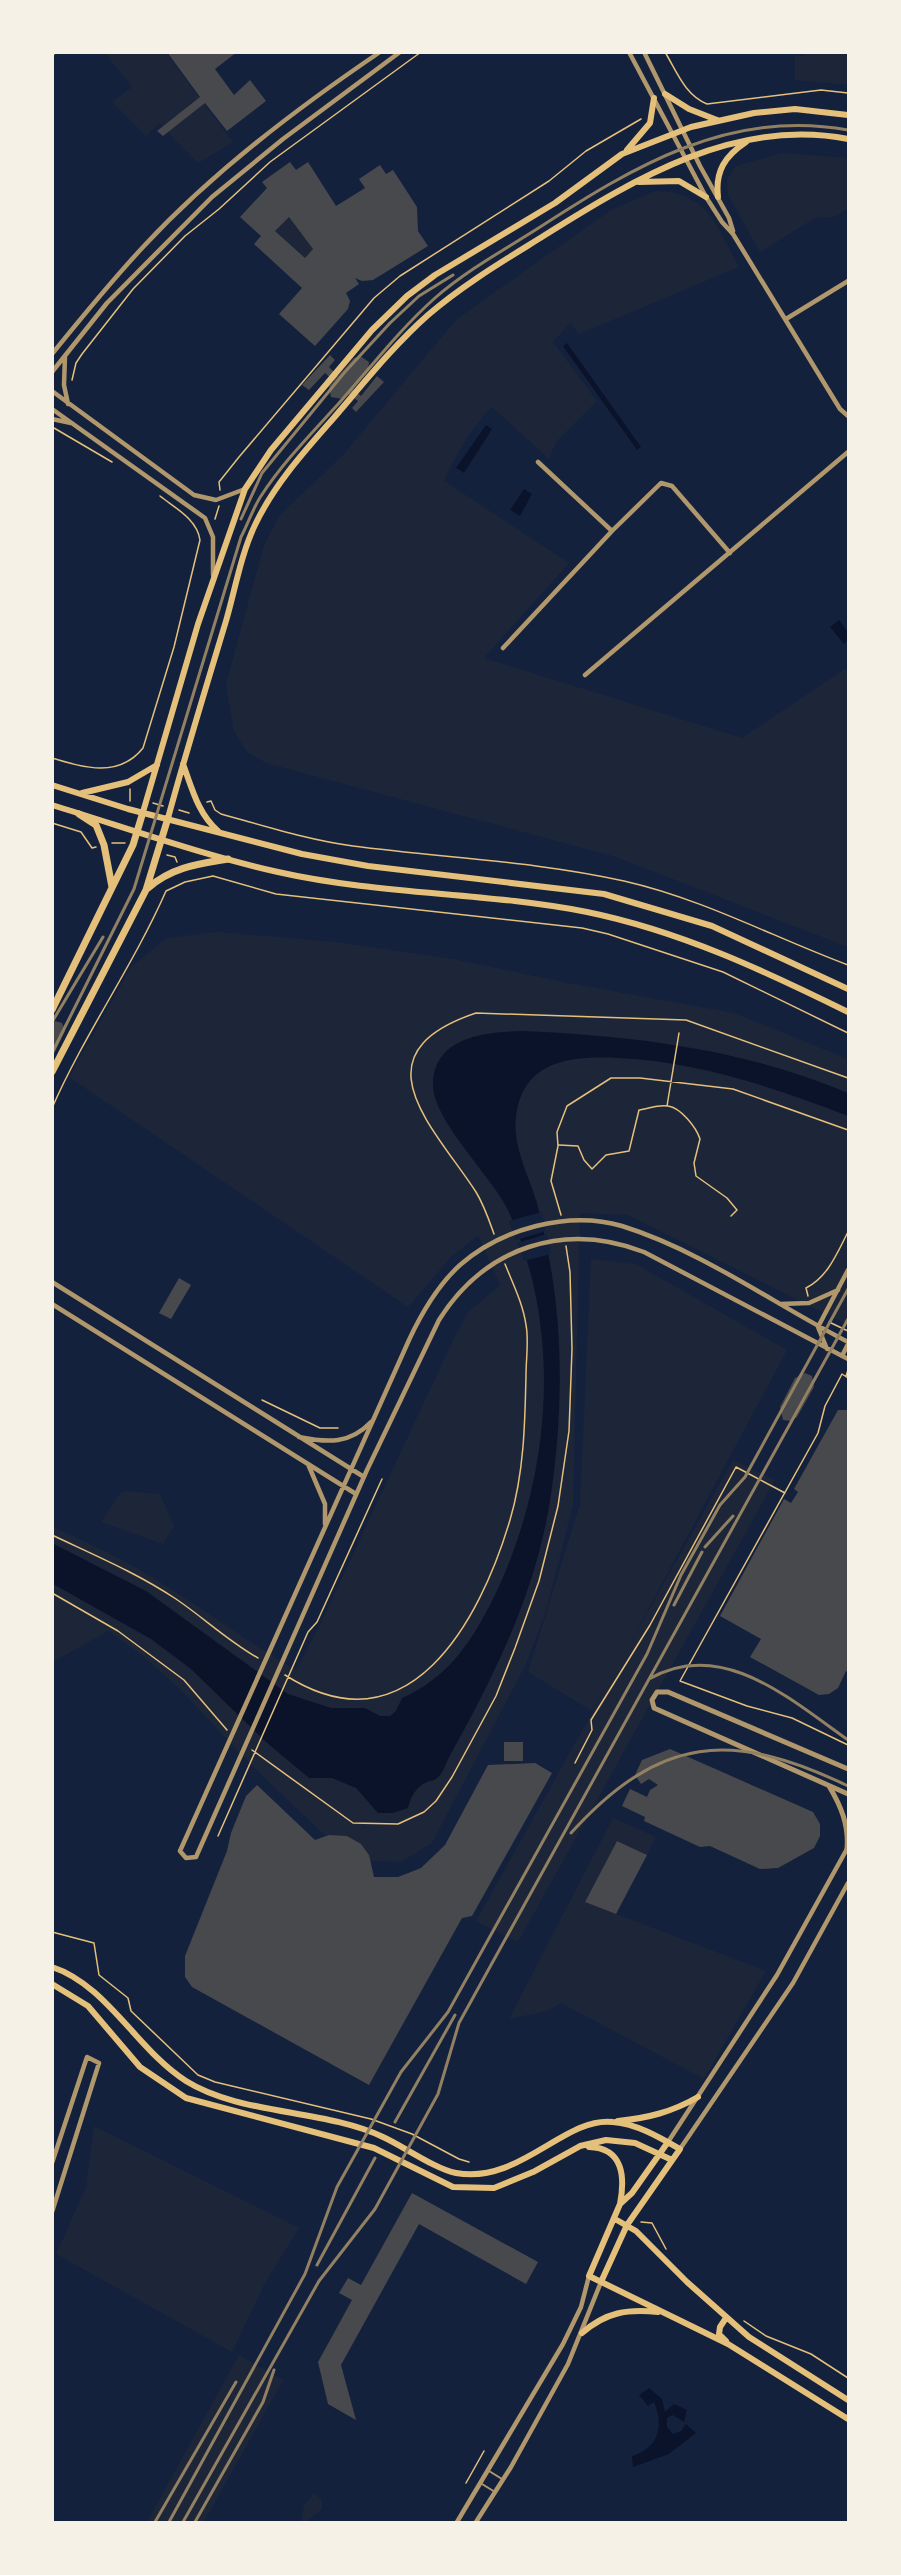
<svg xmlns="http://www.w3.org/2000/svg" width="901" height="2575" font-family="Ubuntu,sans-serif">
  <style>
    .green { fill: #1d2539 }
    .water { fill: #0b132b }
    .pier { fill: #14213d }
    .building { fill: #48494c; fill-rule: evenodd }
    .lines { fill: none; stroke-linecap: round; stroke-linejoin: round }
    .path { stroke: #e5c07b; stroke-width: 1.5 }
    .service { stroke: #b1986c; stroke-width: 2 }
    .minor { stroke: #b1986c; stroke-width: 4.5 }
    .tertiary { stroke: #b1986c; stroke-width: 5 }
    .secondary { stroke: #e5c07b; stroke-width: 6 }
    .primary { stroke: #e5c07b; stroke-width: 7 }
    .rail { stroke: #918062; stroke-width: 3 }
  </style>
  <rect width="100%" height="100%" fill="#14213d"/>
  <!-- green -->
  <path class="green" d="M105 53H166L233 142 198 163 159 123 146 136 112 102 132 87Z
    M805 53H848V85L795 80V56H805Z
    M782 153 848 158V209L833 217 815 218 760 252 728 195 727 180 736 166Z
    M656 191C709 192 717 227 739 267L579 334 570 323 553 342 597 401 556 442 549 459 492 407C472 427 455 455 444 481L569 563 484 658 742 738 848 667V947L616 857 266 763 248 753 234 732 226 684 264 545 280 515 342 456 457 319 611 210Z
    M289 217 313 249 305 258 275 231Z
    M218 932 335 942 453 959 568 983 734 1013 848 1059V1325L628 1215 580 1213 573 1505 546 1611 526 1664 432 1843 401 1862 366 1861 336 1846 251 1765 181 1690 143 1656 108 1631 53 1662V1527C87 1542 120 1558 152 1577 201 1607 246 1641 296 1670L319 1627 455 1336 468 1312 500 1285 478 1235 451 1257 408 1307 69 1077 131 967 166 938Z
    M591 1259 636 1264 787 1350 628 1647 733 1460 775 1480 518 1942 476 1921 607 1686 592 1711 528 1672 580 1504Z
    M125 1491 160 1494 174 1526 163 1544 101 1522 120 1493Z
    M613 1818 656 1837 647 1855 617 1841 585 1902 766 1971 704 2079 561 2003 547 2011 509 2019Z
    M94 2126 299 2228 266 2281 232 2352 56 2254 86 2187Z
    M239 2355 283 2380 204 2522H147Z
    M314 2493 322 2500V2509L306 2522H301L304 2506Z"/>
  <!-- water -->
  <path class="water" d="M567 343 641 447 637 450 563 346Z
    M486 425 492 429 464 473 456 468Z
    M524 489 532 494 520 516 510 510Z
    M839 620 848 632V640L844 644 830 627Z
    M523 1031C635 1036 744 1049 848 1093V1116C773 1087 699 1062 618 1058 571 1056 523 1060 516 1117 512 1145 529 1176 537 1203 542 1223 546 1243 550 1263 564 1340 562 1424 550 1501 535 1594 494 1677 448 1759 446 1764 442 1775 437 1778 435 1781 430 1780 427 1782 416 1787 411 1796 408 1808L393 1813H378L356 1788 332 1778H309L266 1742 191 1669 151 1639 53 1584 52 1543 146 1591 288 1694 331 1708H365L380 1716H390L396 1711 402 1698C449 1677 472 1641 494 1597 551 1479 564 1331 508 1210 492 1176 431 1119 433 1083 435 1036 487 1032 523 1031Z
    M649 2388 662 2399 665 2412 674 2404 687 2410 684 2422 673 2415 667 2418V2427L673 2434 681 2431 686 2424 696 2433 669 2454 633 2467 632 2456C659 2448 664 2426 654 2402L648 2406 639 2395Z"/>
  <!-- pier -->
  <path class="pier" d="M542 1212 546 1231 516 1240 509 1221Z
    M547 1234 551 1254 524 1261 517 1243Z"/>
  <!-- building -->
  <path class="building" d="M167 52H237L215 69 234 95 250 80 266 101 227 131 205 103 163 136 157 131 200 97Z
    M290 162 296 170 308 162 336 206 365 188 359 179 380 165 386 174 393 170 417 207 418 231 428 246 373 280 362 281 355 278 359 284 346 293 350 301 348 309 315 346 279 314 302 288 254 244 261 236 240 217 267 188 262 182ZM289 217 313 249 305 258 275 231Z
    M330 355 335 360 329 367 338 376 354 358 360 356 369 362 368 371 353 389 361 396 377 376 384 382 356 412 352 408 358 401 348 394 343 399 331 397 329 386 334 381 325 373 309 390 302 385Z
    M55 1021 62 1023 65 1031 52 1058V1022Z
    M179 1278 191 1285 171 1319 159 1313Z
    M805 1373 812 1376 814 1387 797 1417 791 1421 783 1420 780 1407 795 1378Z
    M838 1410H848V1672L846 1671 838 1688 829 1694 819 1695 750 1657 761 1639 720 1616 784 1499 791 1503 798 1492 794 1489Z
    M504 1742H523V1761H504Z
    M670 1749 813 1812 820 1824V1836L814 1848 778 1868 760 1869 710 1846 700 1847 644 1821 645 1817 622 1806 630 1789 647 1797 650 1790 658 1785 649 1779 641 1784 635 1775 642 1760Z
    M535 1763 552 1773 472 1916 462 1918 369 2085 192 1987 185 1977V1956L227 1851 231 1833 246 1796 257 1785 315 1840 329 1835 347 1836 361 1844 369 1855 374 1877H398L421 1868 445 1845 488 1765Z
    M617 1841 647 1855 616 1914 585 1902Z
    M412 2193 538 2262 526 2284 419 2224 341 2365 356 2420 328 2404 318 2362 352 2300 339 2293 348 2278 361 2285Z"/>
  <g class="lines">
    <!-- path -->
    <path class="path" d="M665 52C677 72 685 95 707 104L821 90 848 93
      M52 56 56 52
      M72 380 76 363 82 354 133 289 185 236 219 209 270 162 421 52
      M54 428 112 462
      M220 490 219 482 239 457 374 298 400 276 549 181 586 151 641 119
      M215 519 219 506
      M52 758C85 768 119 778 143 748L174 647 200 540C197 519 175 508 160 496
      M130 789V801
      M207 802 211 801 215 810 221 814C265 826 308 840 353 846 444 858 535 861 624 881 703 899 773 937 848 965
      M153 803 163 806
      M179 810 189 813
      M52 823 81 832 92 848 96 847
      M112 843H125
      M167 855 175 857 177 862
      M667 1106 679 1033
      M52 1108C85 1033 133 966 166 891L185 882 213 876 276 894 582 928 608 934 723 972 848 1033
      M559 1145 578 1146 584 1160 592 1169 606 1155 629 1151 639 1110C648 1109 658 1104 668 1106 681 1108 696 1127 700 1139L694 1163 696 1176 727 1198 737 1210 731 1216
      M561 1215 551 1181 558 1146 557 1132 567 1106 611 1078H640L733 1089 848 1130
      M494 1234C489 1220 484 1205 476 1192 433 1126 354 1054 476 1013L686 1020 848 1078
      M808 1296 806 1288C828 1277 837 1253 848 1232
      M829 1322 848 1331
      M846 1376 848 1370
      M848 1378 842 1374 825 1406 818 1433 680 1681 747 1706 792 1718 848 1745
      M262 1400 320 1428H338
      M52 1535C94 1555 137 1573 176 1599 204 1618 228 1641 258 1658
      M52 1593 118 1631 184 1680 227 1730
      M285 1675C409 1754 480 1621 510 1520 524 1473 525 1423 526 1375 526 1359 529 1340 526 1325 523 1304 513 1284 505 1264
      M252 1750 353 1823 398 1824 424 1812 436 1801 452 1777 496 1696 515 1648 539 1581 558 1506 569 1431 572 1349 570 1272 566 1246
      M575 1763 592 1730 591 1720 650 1625 736 1467 785 1493
      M218 1836 308 1632 317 1622 382 1479
      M52 1932 94 1943 99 1975 128 1998 131 2011 198 2075 215 2082 371 2119 412 2134 459 2159 469 2162
      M641 2222 652 2223 666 2249
      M744 2321 766 2336 811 2354 848 2378
      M466 2483 484 2451"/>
    <!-- service -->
    <path class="service" d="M489 2471 502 2479
      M482 2484 495 2492"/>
    <!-- minor -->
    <path class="minor" d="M629 52 706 197 722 222 733 234 840 409 848 416
      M644 52 700 166 729 218 733 231
      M786 319 848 281
      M52 354C82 317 112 280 144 246 213 172 296 109 380 52
      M65 356 64 385 68 404
      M52 372 107 303 212 197 283 139 400 52
      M52 391 194 495 216 500 245 489
      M52 409 205 518 213 537V575
      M52 419 71 423
      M538 462 612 531
      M503 648 612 531 661 483 672 486 730 553
      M585 675 848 452
      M52 1282 364 1477
      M52 1304 356 1494
      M780 1304 809 1303 838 1290
      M848 1342C774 1304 702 1251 622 1226 568 1210 501 1229 460 1265 437 1286 422 1312 409 1340L180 1851 186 1858 196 1857 367 1470 439 1320C485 1247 564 1221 644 1252L848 1359
      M827 1349 818 1327 848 1270
      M842 1356 848 1344
      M299 1437C328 1443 350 1444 371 1422
      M308 1464 325 1504V1524
      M668 2142 777 1975 848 1847
      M680 2149 793 1983 848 1883
      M52 2163 87 2057 99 2063 52 2212
      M457 2522 563 2344 581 2307 589 2276
      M476 2522 511 2467 568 2364 601 2282"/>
    <!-- tertiary -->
    <path class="tertiary" d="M848 1769 668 1692H657L652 1700 654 1708 848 1794
      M829 1786C841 1806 849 1825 847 1849"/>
    <!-- secondary -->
    <path class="secondary" d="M665 94 689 109 717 120
      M627 150 650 123 654 98
      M639 182 679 181 706 197
      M718 197C715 171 725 156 746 142
      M183 764C192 788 198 814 218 831
      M52 785 128 809 302 854 368 866 604 894 712 926 848 989
      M82 793 128 782 157 765
      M52 805C127 828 202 855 278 872 380 895 485 892 587 912 680 931 765 971 848 1012
      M143 812 198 624 245 489 271 450 372 330 407 296 435 275 555 203 622 154 691 127 754 113 795 109 848 115
      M168 818C186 752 206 687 226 621 235 590 241 554 255 525 274 485 303 453 332 420 363 384 393 346 428 315 464 284 505 260 545 235 636 178 737 117 848 139
      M52 1967C107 1985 137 2050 186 2081 240 2115 324 2109 383 2137 403 2146 435 2169 456 2173 519 2185 565 2116 613 2122 637 2124 659 2137 680 2149L627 2225 601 2282
      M52 1984 88 2006 140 2067 186 2098 374 2148 453 2187 494 2188 533 2172 580 2146 606 2140 635 2143 672 2160
      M618 2121C648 2118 672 2112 698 2097
      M668 2142 632 2193 620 2204 589 2276 728 2344 848 2419
      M589 2147C624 2148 625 2178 620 2204
      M615 2219 636 2231 687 2282 749 2337 848 2400
      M582 2333C606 2312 627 2309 658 2312
      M726 2341 719 2334 720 2327 726 2318"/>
    <!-- primary -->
    <path class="primary" d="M79 814 96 825 104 845 112 887
      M148 888C172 867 198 864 228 859
      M52 1010 133 845 143 812
      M52 1072 146 890 168 818"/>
    <!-- rail -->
    <path class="rail" d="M241 519 262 473 344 373 390 323 419 296 453 275
      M52 1022 103 937
      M52 1053 134 889 241 537C248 524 253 508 261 496 283 462 313 432 340 402 371 367 400 329 435 298 466 271 502 251 537 229 633 167 729 108 848 130
      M705 1547 733 1516
      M674 1605 702 1552
      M649 1679C722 1637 791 1700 848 1740
      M571 1833C660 1735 732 1730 848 1786
      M395 2122 455 2015
      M317 2265 375 2158
      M155 2522 236 2382
      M169 2522 305 2274 337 2187 401 2072 448 2012 647 1654 681 1575 720 1505 745 1477 848 1289
      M183 2522 319 2281 375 2209 438 2094 459 2023 848 1319
      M195 2522 263 2402 274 2370"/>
  </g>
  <!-- border -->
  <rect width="901" height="2575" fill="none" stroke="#f6f1e7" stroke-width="108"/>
</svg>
